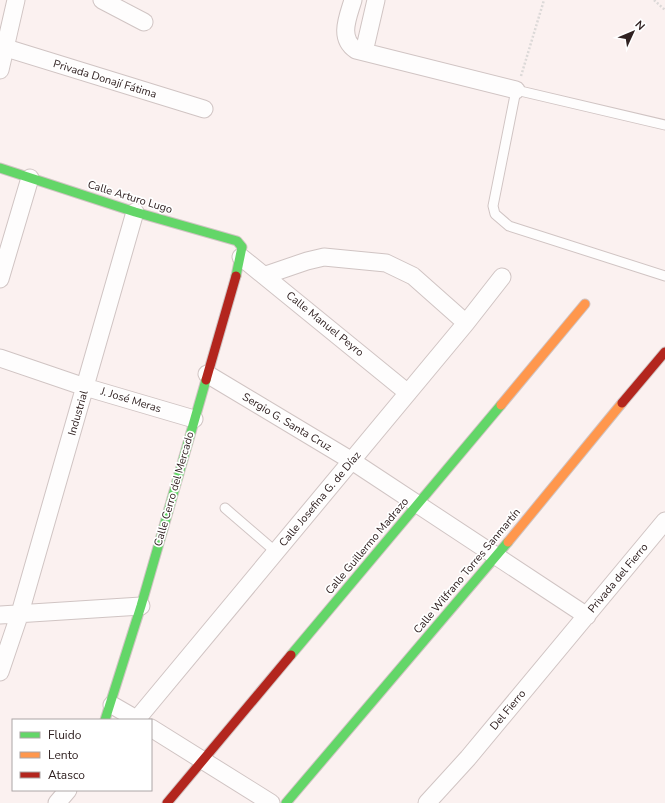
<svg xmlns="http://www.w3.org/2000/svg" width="665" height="803" font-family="'Nunito Sans',sans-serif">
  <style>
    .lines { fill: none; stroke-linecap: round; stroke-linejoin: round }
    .lane-casing { stroke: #d0c4c3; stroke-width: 11 }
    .street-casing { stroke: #d0c4c3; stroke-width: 19 }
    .fast-casing { stroke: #d0c4c3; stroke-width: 11 }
    .slow-casing { stroke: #d0c4c3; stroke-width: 11 }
    .jam-casing { stroke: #d0c4c3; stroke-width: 11 }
    .path { stroke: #dcd9d8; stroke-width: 2.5; stroke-dasharray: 2 2; stroke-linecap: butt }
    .lane { stroke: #fefdfd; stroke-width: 9 }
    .street { stroke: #fefdfd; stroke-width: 17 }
    .fast { stroke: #63d668; stroke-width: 9 }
    .slow { stroke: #ff974d; stroke-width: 9 }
    .jam { stroke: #b3261e; stroke-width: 9 }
    .labels { text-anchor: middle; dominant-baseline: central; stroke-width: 3.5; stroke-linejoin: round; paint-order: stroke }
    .street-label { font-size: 11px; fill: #302121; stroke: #fff }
  </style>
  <rect width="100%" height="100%" fill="#fbf1f0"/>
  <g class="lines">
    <!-- lane casing -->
    <g class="lane-casing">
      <path id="lane" d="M665 125 516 90 493 206 495 214 509 226 665 276
        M225 508 276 552"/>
    </g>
    <!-- street casing -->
    <g class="street-casing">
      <path id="street" d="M102 0 144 22
        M353 0C348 17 338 38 356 50L516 90
        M0 46 204 109
        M364 52 376 0
        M0 70 16 0
        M241 257 408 393
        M266 275 307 261 324 257 386 263 413 276 466 323
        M0 279 30 178
        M0 358 85 387 194 419
        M207 374 352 461 587 616
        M0 615 141 606
        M0 672 20 613 135 212
        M112 705 138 720
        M137 719 466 323 502 277
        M151 728 271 803
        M57 803 68 790
        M427 803 468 758 665 521"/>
    </g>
    <!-- fast casing -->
    <g class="fast-casing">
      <path id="fast" d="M0 168 135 212 237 241 242 247 236 276
        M291 655 501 405
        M105 720 141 606 206 380
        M286 803 508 542"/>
    </g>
    <!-- slow casing -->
    <g class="slow-casing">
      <path id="slow" d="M501 405 585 304
        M508 542 622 403"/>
    </g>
    <!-- jam casing -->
    <g class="jam-casing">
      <path id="jam" d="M206 380 236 276
        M622 403 665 352
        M167 803 291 655"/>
    </g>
    <!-- path -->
    <path class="path" d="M654 0 665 10
      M521 76 544 0"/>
    <!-- lane -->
    <use href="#lane" class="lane"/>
    <!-- street -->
    <use href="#street" class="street"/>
    <!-- fast -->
    <use href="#fast" class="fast"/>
    <!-- slow -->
    <use href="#slow" class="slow"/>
    <!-- jam -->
    <use href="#jam" class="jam"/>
  </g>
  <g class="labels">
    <!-- street labels -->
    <g class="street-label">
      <text transform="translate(105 79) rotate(17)">Privada Donají Fátima</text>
      <text transform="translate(130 197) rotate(17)">Calle Arturo Lugo</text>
      <text transform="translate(325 324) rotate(39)">Calle Manuel Peyro</text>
      <text transform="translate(131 400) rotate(17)">J. José Meras</text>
      <text transform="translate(78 413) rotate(-74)">Industrial</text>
      <text transform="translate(287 422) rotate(31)">Sergio G. Santa Cruz</text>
      <text transform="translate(174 489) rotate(-74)">Calle Cerro del Mercado</text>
      <text transform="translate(320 499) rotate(-50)">Calle Josefina G. de Díaz</text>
      <text transform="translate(367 546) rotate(-50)">Calle Guillermo Madrazo</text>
      <text transform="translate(467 571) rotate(-50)">Calle Wilfrano Torres Sanmartín</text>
      <text transform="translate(618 578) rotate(-50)">Privada del Fierro</text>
      <text transform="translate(508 710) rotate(-50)">Del Fierro</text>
    </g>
  </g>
  <!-- legend -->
  <rect x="12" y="719" width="140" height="72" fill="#ffffff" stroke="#aca6a6"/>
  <rect x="20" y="732" width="20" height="6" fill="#63d668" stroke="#aca6a6"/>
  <text x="48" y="739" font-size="12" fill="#302121">Fluido</text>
  <rect x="20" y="752" width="20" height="6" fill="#ff974d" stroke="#aca6a6"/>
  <text x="48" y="759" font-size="12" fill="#302121">Lento</text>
  <rect x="20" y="772" width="20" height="6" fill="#b3261e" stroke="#aca6a6"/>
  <text x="48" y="779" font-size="12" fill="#302121">Atasco</text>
  <!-- north arrow -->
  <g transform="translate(633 32) rotate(46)" stroke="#ffffff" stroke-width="3" paint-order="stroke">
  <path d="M0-3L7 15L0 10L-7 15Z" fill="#302121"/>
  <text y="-6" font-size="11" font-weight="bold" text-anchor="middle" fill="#302121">N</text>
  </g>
</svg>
